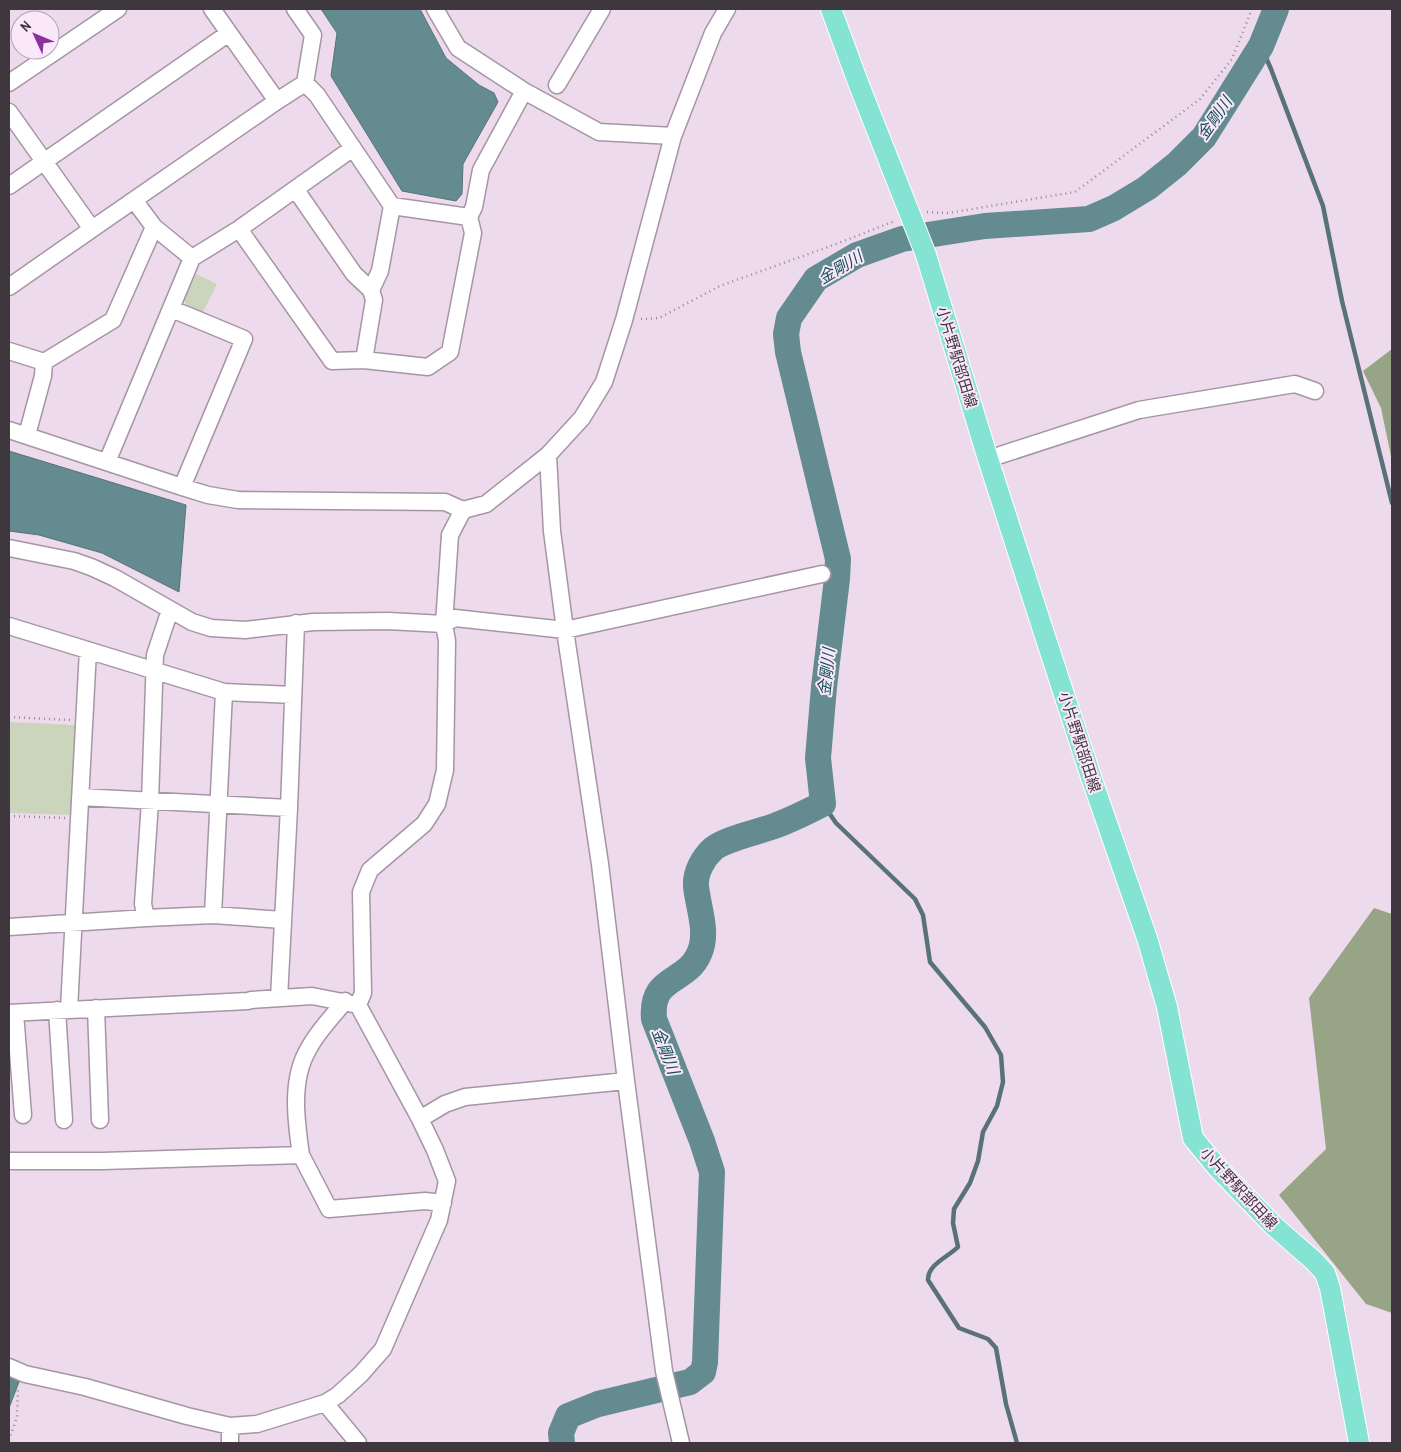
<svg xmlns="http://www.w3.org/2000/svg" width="1401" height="1452" font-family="'Archivo Narrow','Noto Sans JP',sans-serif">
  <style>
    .green { fill: #cad5bb }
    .forest { fill: #98a486 }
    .water { fill: #648c90; stroke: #597277 }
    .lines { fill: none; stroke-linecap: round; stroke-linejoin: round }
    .stream { stroke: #597277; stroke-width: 4.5 }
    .river { stroke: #648c90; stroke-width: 26 }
    .minor-casing { stroke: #a695a6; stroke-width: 19 }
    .major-casing { stroke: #fff; stroke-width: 22 }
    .path { stroke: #968996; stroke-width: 2.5; stroke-dasharray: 1 4; stroke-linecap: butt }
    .minor { stroke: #fff; stroke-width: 16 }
    .major { stroke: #85e3d4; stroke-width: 20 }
    .labels { text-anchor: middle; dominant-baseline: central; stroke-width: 4; stroke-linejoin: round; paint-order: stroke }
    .street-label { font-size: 15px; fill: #3e373e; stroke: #fae8fa }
    .water-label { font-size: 16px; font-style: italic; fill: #134f55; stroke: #fae8fa }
  </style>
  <rect width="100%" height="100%" fill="#eddbed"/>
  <!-- green -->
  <path class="green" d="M196 274 217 284 202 314 189 308 184 300Z
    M9 722 76 725 72 815 9 813Z"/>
  <!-- forest -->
  <path class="forest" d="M1392 349V461L1381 408 1363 371Z
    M1374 908 1392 914V1313L1366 1304 1279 1195 1326 1149 1309 998Z"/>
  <!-- water -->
  <path class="water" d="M321 9H420L446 58 479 85 494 93 498 102 463 164 462 194 456 201 402 191 331 76 337 33Z
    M9 451 186 505 179 592 102 553 39 535 9 531Z
    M9 1376 19 1382 9 1408Z"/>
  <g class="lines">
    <!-- stream -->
    <path class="stream" d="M1261 46 1271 69 1323 206 1342 301 1392 503
      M823 804 836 823 915 899 923 915 930 962 985 1027 1001 1055 1003 1082 997 1106 983 1132 978 1161 970 1183 954 1209 953 1223 958 1247C948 1257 927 1265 928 1280L959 1328 988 1339 996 1348 1006 1404 1017 1443"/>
    <!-- river -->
    <path class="river" d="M562 1443 561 1433 568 1416 598 1404 690 1382 703 1372 705 1362 712 1172 702 1141 654 1019C650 975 686 984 699 954 709 932 698 908 696 886 695 873 703 858 713 849 726 838 760 832 777 825 793 819 808 811 823 804L818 758 824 687 837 579 838 559 788 352 786 334 789 318 816 279 857 255 902 239 985 226 1089 219 1114 208 1147 188 1177 164 1204 137 1261 46 1276 9"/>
    <!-- minor casing -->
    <g class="minor-casing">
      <path id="minor" d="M212 9 277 101 305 83 313 35 295 9
        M435 9 458 48 524 91 599 132 673 136
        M9 83 118 9
        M305 83 317 95 392 206 469 217
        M557 85 602 9
        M9 112 92 229 134 200 154 227 192 258 239 229 353 148
        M9 186 229 33
        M296 190 354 274 371 290 380 271 392 206
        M134 200 277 101
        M239 229 332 361 364 360 428 367 450 352 473 233 469 217 474 207 481 170 524 91
        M9 287 92 229
        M172 309 244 339 182 487
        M9 351 44 362 113 320 154 227
        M364 360 374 300 371 290
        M9 430 182 487 208 495 238 500 445 502 463 510 486 504 548 455 582 418 604 382 624 320 673 136 713 33 727 9
        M27 435 43 376 44 362
        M548 455 552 531 565 630 600 864 626 1081 664 1371 681 1443
        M988 459 1139 410 1295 384 1315 391
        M107 462 192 258
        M9 548 74 561 91 567 115 578 192 622 211 628 245 630 313 622 388 621 444 624 455 618 565 630 822 574
        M9 626 224 692 293 695
        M80 797 289 808
        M213 915 224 692
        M146 918 143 904 150 802 155 655 170 610
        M9 927 146 918 213 915 283 920
        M279 998 289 808 296 623
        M358 1005 363 993 361 892 370 870 424 824 437 804 445 770 447 641 444 624 450 535 463 510
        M96 1008 100 1120
        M69 1009 88 650
        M57 1010 64 1120
        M9 1013 248 1001 251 1000 312 996 358 1005 420 1119 435 1150 447 1181 439 1220 383 1349 361 1374 338 1395 325 1403 257 1424 230 1426 187 1416 85 1387 25 1374 9 1367
        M15 1013 23 1115
        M420 1119 445 1104 465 1097 626 1081
        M301 1155C296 1121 290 1079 309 1048 318 1031 333 1016 345 1001
        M9 1161H103L301 1155 329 1209 425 1201 443 1203
        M325 1403 358 1443
        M230 1443V1426"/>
    </g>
    <!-- major casing -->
    <g class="major-casing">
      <path id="major" d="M831 9 859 85 926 255 988 459 1043 630 1092 780 1147 938 1167 1007 1193 1138 1216 1166 1274 1226 1314 1261 1325 1273 1330 1288 1359 1443"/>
    </g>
    <!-- path -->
    <path class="path" d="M927 212 948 213 1075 192 1200 99 1232 59 1252 9
      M641 319 659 318 720 286 836 244 895 221
      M9 717 70 720
      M9 816 65 818
      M9 1440 17 1417 18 1388"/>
    <!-- minor -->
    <use href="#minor" class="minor"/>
    <!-- major -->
    <use href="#major" class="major"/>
  </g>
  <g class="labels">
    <!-- street labels -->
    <g class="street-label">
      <text transform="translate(957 357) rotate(73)">小片野駅部田線</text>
      <text transform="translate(1080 742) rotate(72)">小片野駅部田線</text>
      <text transform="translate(1239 1188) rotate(47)">小片野駅部田線</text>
    </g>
    <!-- water labels -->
    <g class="water-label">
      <text transform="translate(1214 118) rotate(-55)">金剛川</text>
      <text transform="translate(840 267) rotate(-31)">金剛川</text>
      <text transform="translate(826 672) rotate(-84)">金剛川</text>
      <text transform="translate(666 1051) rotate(69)">金剛川</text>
    </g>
  </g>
  <!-- border -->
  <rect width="1401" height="1452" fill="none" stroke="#3e373e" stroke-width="20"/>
  <!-- north arrow -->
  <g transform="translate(35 35) rotate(314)"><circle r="24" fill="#fae8fa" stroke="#afa1af"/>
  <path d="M0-4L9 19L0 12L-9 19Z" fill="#8c309b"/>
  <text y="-8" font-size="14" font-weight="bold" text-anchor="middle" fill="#3e373e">N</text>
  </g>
</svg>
